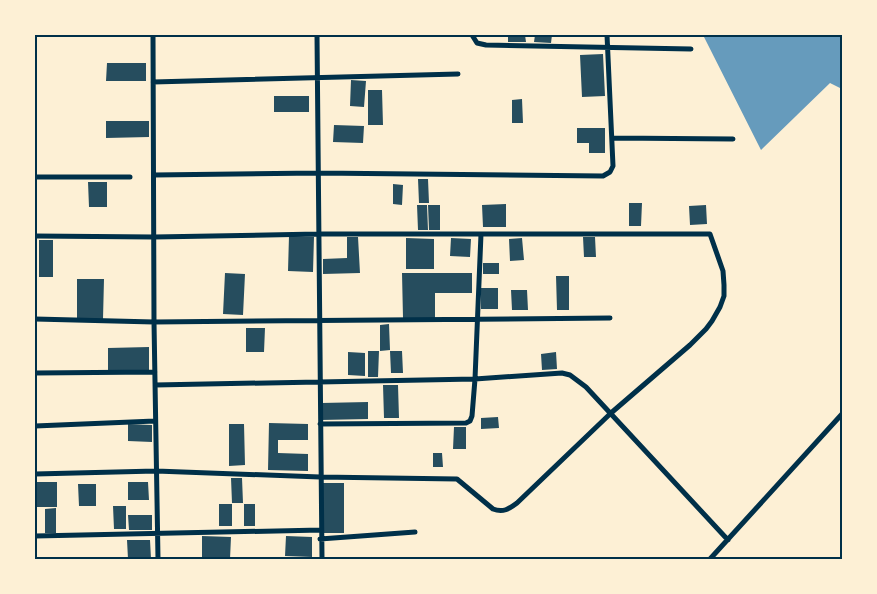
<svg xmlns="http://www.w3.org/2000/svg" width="877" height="594" font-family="Ubuntu,sans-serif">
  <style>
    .water { fill: #669bbc }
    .building { fill: #264d5e }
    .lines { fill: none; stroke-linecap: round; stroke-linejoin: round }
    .minor { stroke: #003049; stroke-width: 5 }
    .neatline { fill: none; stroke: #003049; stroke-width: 2 }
  </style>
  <rect width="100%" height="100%" fill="#fdf0d5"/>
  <!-- water -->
  <path class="water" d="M703 35H842V89L830 83 761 150Z"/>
  <!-- building -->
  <path class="building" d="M508 35H525L526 42H508Z
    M535 35H552L551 43 534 42Z
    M603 54 605 96 582 97 580 55Z
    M107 63H146V81H106Z
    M351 80 366 81 364 107 350 106Z
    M368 90H382L383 125H368Z
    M274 96H309V112H274Z
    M522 99 523 123H512V100Z
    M106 121H149V137L106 138Z
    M334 125 364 126 363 143 333 142Z
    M577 128H605V153H589V143H577Z
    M418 179H428L429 203H419Z
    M88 182H107V207H89Z
    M393 184 403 185 402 205 393 204Z
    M629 203H642L641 226H629Z
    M506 204V227H483L482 205Z
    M417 205H427L428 230H418Z
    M428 205H440V230H429Z
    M706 205 707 224 690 225 689 206Z
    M289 236 314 237 313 272 288 271Z
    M347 237H358L360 273 323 274V259L347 258Z
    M583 237H595L596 257H584Z
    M406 238 434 239V269H406Z
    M451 238 471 239 470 257 450 256Z
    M522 238 524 260 510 261 509 239Z
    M39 240H53V277H39Z
    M483 263H499V274H483Z
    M225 273 245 274 243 315 223 314Z
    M402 273H472V293H435V318H403Z
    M556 276H569V310H557Z
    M77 279H104L103 319H77Z
    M481 288H498V309H481Z
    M511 290H527L528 310H512Z
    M389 324 390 350 380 351V325Z
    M246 328H265L264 352H246Z
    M149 347V370H108V348Z
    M368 351H379L378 377H368Z
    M390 351H402L403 373H391Z
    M348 352 365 353V376L348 375Z
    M556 352 557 369 542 370 541 354Z
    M383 385H398L399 418H384Z
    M368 402V419L321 420V403Z
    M498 417 499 428 481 429V418Z
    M269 423 308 424V440H278V453L308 454V471L268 470Z
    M128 424 152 425V442L128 441Z
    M229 424H244L245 465 229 466Z
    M454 427H466V449H453Z
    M433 453H442L443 467H433Z
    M231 478H242L243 503H232Z
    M35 482H57V507H35Z
    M128 482H148L149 500H128Z
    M323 483H344V533H323Z
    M78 484H96V506H79Z
    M219 504H232V526H219Z
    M244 504H255V526H244Z
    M113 506H126V529H114Z
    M56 508V533H45V509Z
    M128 515H152V530H129Z
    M202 536 231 537 230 559H202Z
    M286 536 312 537V557L285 556Z
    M127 540H150L151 559H128Z"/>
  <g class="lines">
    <!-- minor -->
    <path class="minor" d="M153 35 154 322 158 559
      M317 35 322 559
      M472 35 477 43 486 45 691 49
      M153 82 458 74
      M613 138 733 139
      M154 175 318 173 603 176 610 172 613 166 607 35
      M35 177H130
      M35 236 154 237 318 234H710L723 271 724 285V296L720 307 712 321 706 329 690 345 611 413 517 503C509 509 503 513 493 509L457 479 320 477 156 471 35 474
      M35 319 154 322 610 318
      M35 373 155 372
      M155 385 475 379 562 373 570 375 586 387 728 540
      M320 424 466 423 470 421 472 416 475 379 481 234
      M35 426 155 421
      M35 536 321 530
      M320 539 415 532
      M710 559 842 414"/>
  </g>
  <!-- border -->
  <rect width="877" height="594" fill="none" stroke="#fdf0d5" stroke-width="72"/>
  <rect x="36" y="36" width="805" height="522" class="neatline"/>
</svg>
